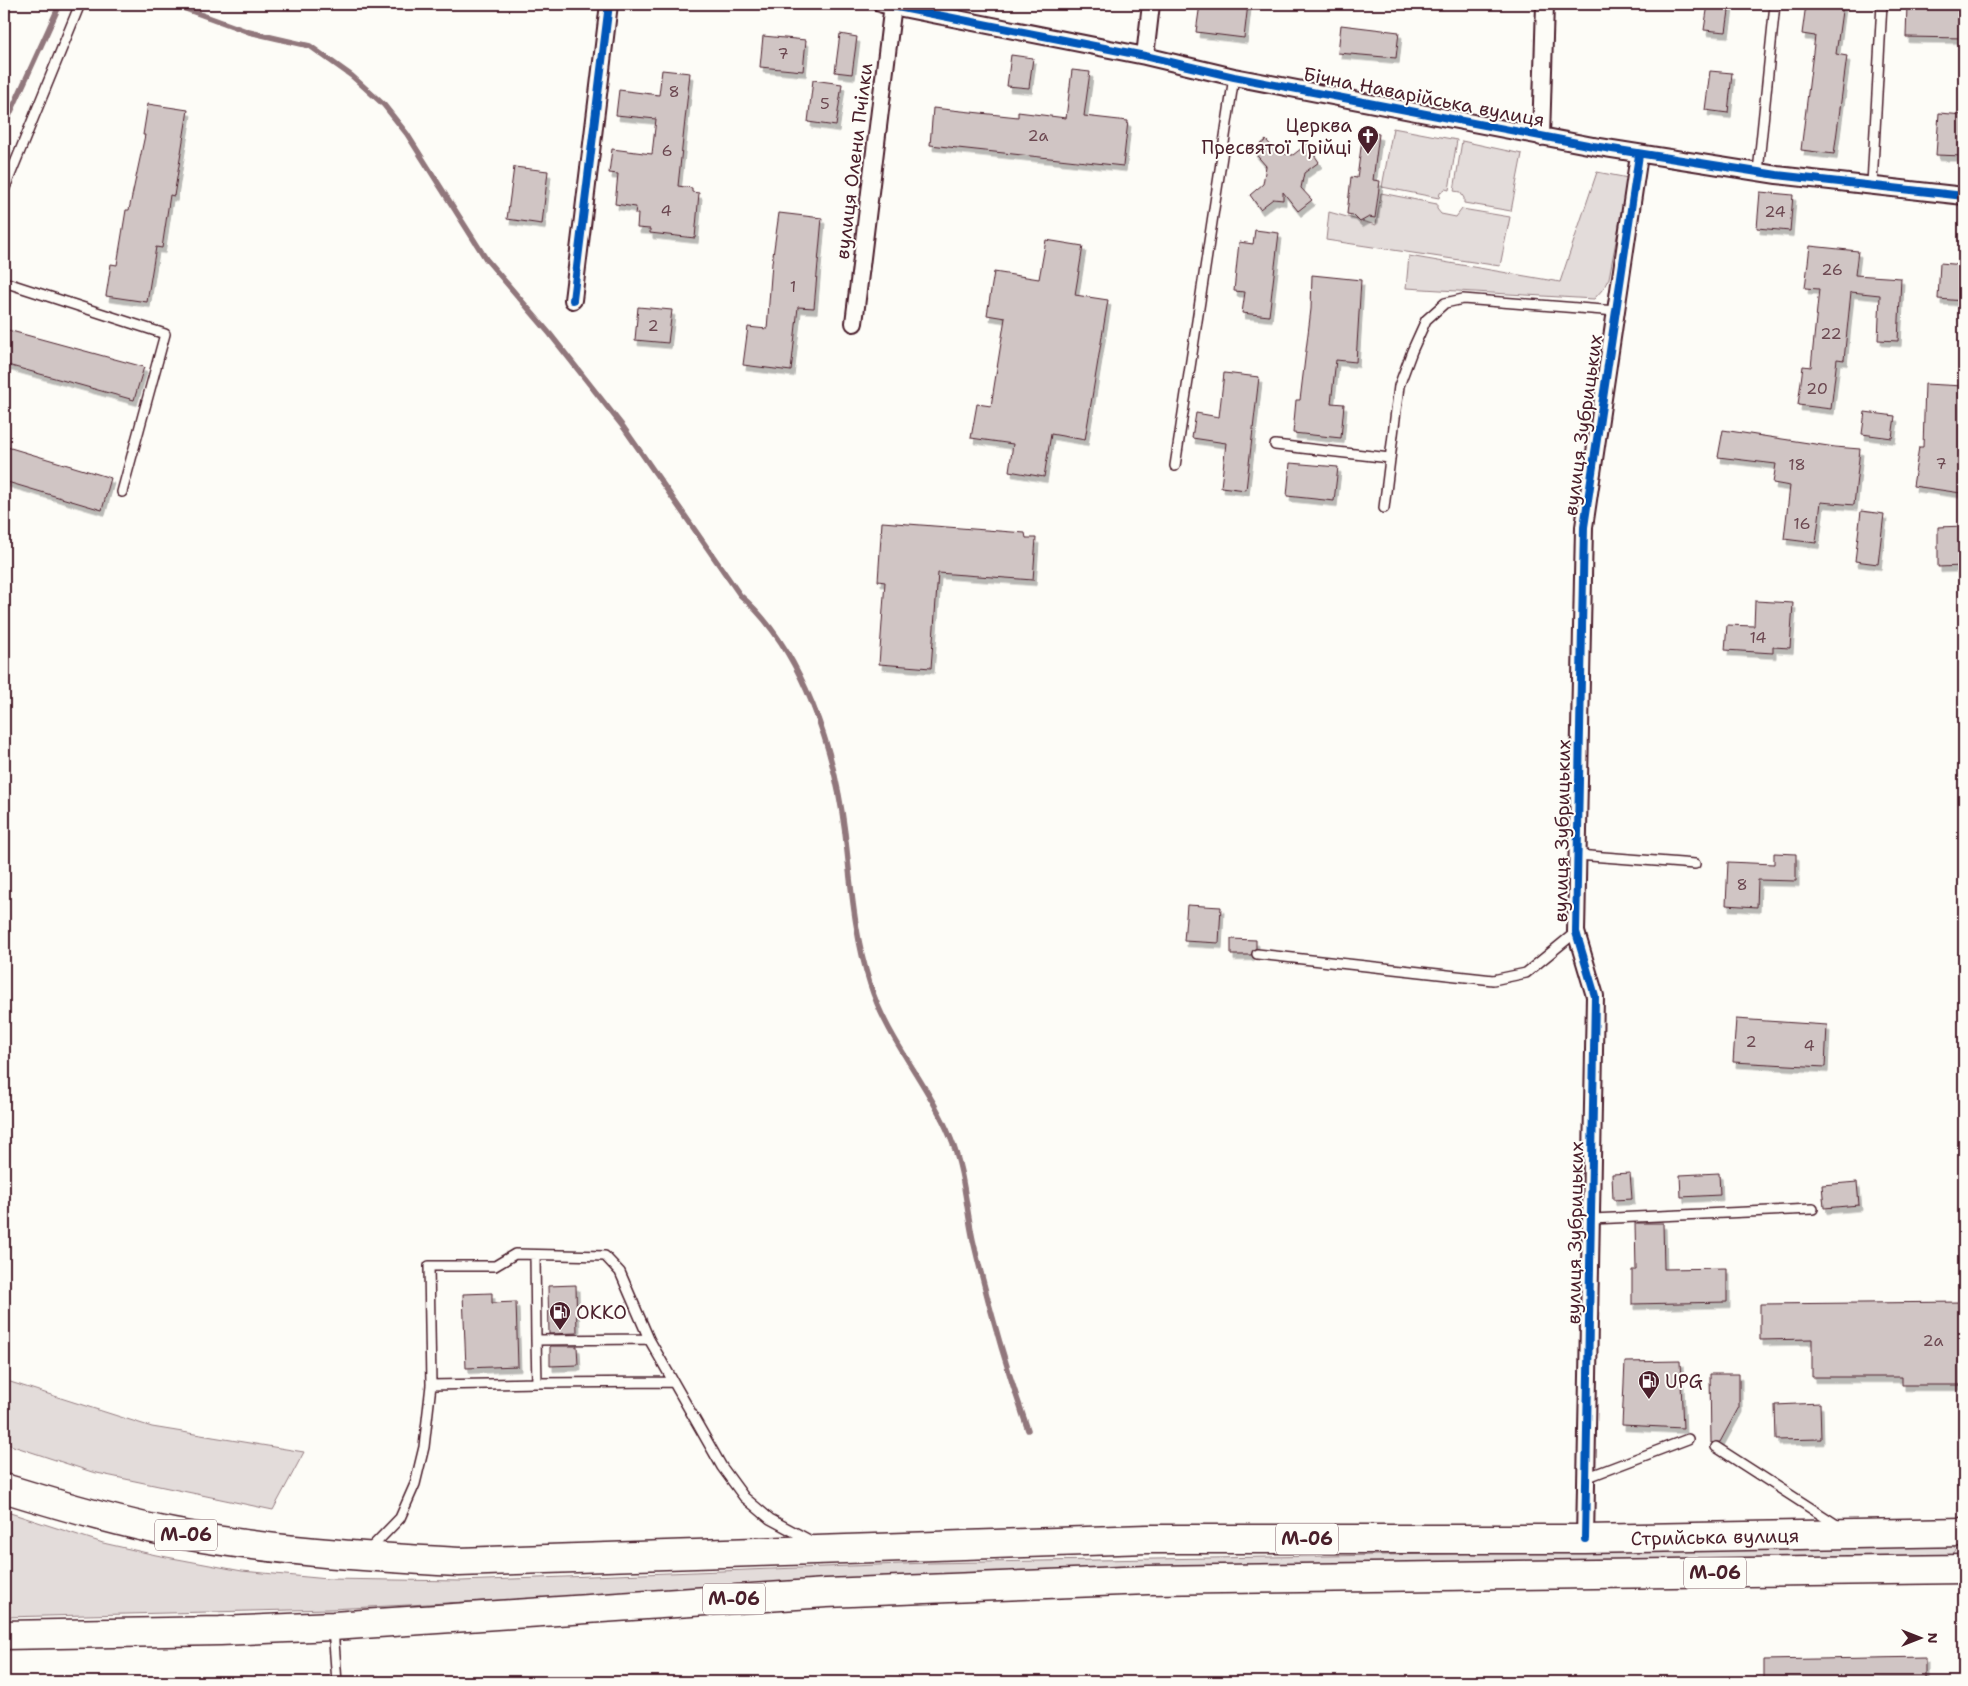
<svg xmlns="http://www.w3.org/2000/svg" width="1968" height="1686" font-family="'Shantell Sans',sans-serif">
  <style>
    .green { fill: #e3dcda; stroke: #967e82 }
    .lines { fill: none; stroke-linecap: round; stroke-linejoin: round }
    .stream { stroke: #91777b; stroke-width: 5.5 }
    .building { fill: #d0c5c4; stroke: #4a1f2b; filter: url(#shadow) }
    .service-casing { stroke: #4a1f2b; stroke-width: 12 }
    .minor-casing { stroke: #4a1f2b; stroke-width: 20 }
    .trunk-casing { stroke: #4a1f2b; stroke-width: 31 }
    .service { stroke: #fdfcf7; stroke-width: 9 }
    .minor { stroke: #fdfcf7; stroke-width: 16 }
    .trunk { stroke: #fdfcf7; stroke-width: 28 }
    .cycleway-casing { stroke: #fdfcf7; stroke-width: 11 }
    .cycleway { stroke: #0057b8; stroke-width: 8 }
    .labels { text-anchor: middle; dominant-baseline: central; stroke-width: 4; stroke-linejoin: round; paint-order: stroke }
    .number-label { font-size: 16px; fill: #6c4851 }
    .shield { fill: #fdfcf7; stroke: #806168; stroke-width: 1 }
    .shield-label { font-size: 18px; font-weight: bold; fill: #4a1f2b }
    .street-label { font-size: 19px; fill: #4a1f2b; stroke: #fdfcf7 }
    .poi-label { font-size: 19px; fill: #4a1f2b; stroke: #fdfcf7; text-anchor: start }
  </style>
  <defs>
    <filter id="shadow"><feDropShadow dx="3" dy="5.5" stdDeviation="0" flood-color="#0004"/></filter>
  </defs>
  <rect width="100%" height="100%" fill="#fdfcf7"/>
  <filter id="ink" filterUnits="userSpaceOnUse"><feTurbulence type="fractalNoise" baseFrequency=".02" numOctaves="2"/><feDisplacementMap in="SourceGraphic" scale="10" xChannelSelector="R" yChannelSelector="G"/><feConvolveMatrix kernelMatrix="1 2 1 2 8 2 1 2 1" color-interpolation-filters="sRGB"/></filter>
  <g filter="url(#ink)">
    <!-- green -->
    <path class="green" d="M1393 128 1457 140 1449 190 1445 189 1440 193 1439 198 1382 187Z
      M1462 141 1522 154 1511 211 1464 203V198L1460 192 1454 191Z
      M1597 172 1628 178 1609 278 1603 289 1594 299 1406 288 1409 256 1560 282Z
      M1381 193 1437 204V209L1441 214 1456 217 1462 209 1510 217 1500 266 1326 240 1329 212 1376 225Z
      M4 1380 152 1427 304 1452 273 1510 92 1472 4 1443Z
      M4 1511 103 1543 156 1555 242 1571 328 1579 461 1581 928 1563 1951 1545 1955 1547 1956 1551 1951 1557 928 1578 331 1609 4 1617Z"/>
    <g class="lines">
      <!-- stream -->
      <path class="stream" d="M172 4 249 32 310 46 352 76 384 105 407 134 486 259 550 334 624 428 740 595C803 649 835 752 845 833 851 884 854 934 870 984 887 1040 929 1084 951 1139 964 1170 966 1207 973 1240 988 1304 1006 1368 1028 1430
        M194 4 198 13
        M4 127 60 4"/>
    </g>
    <!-- building -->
    <path class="building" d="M1200 4H1248L1244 38 1196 32Z
      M1708 4H1730L1726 32 1704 30Z
      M1806 4H1843L1836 54 1847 56 1834 154 1801 150 1815 36 1802 34Z
      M1907 4H1964V38L1906 37Z
      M1341 25 1399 32 1396 58 1338 53Z
      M840 34 857 37 852 74 835 72Z
      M763 36 806 40 803 71 760 67Z
      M1011 55 1033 58 1029 88 1007 86Z
      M662 70 690 73 678 186 692 188V192L699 193 695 238 650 233V229L637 228 638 214H635L636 207 615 204 618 174 609 173 612 149 652 154 656 119 616 115 619 90 659 95Z
      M1072 70 1090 72 1084 116 1128 121 1123 166 930 145 933 108 1018 117V112L1066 118Z
      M1710 71 1732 73 1728 113 1705 110Z
      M813 80 842 84 836 126 808 122Z
      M148 104 188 110 174 196 170 195 162 248 156 247 147 302 106 296 111 264 117 265 126 210H129L145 135H143Z
      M1939 113 1964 115V156L1936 155Z
      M1363 132 1379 134 1373 180 1380 181 1375 218 1369 217 1360 222 1353 215 1347 214 1351 177 1357 178Z
      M1266 140 1278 153 1293 155 1307 144 1319 162 1304 173 1301 188 1312 200 1298 211 1283 192V200L1273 199 1260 209 1250 195 1263 184 1266 166 1253 151Z
      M514 167 548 171 542 224 507 219Z
      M1760 192 1793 195 1790 231 1757 228Z
      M779 213 822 218 814 308 798 307 791 371 743 365 748 327 767 329 772 263Z
      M1255 230 1279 233 1269 316 1242 313 1245 292 1234 291 1239 242 1253 244Z
      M1046 240 1083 246 1075 295 1108 300 1085 440 1051 434 1044 477 1009 471 1013 444 971 438 977 404 991 406 1005 318 987 315 994 272 1039 279Z
      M1810 246 1858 251 1855 275 1901 278 1898 341 1878 340 1880 295 1851 292 1844 360 1837 359 1831 409 1798 405 1803 366 1811 367 1819 289 1805 288Z
      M1940 263 1964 265V301L1938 299Z
      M1312 275 1361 280 1356 362 1336 360 1331 403 1344 404 1341 438 1293 433 1296 400H1300L1311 309Z
      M638 307 672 310 668 343 635 340Z
      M4 329 144 367 134 400 4 364Z
      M1224 373 1259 377 1246 490 1221 487 1226 443 1192 438 1196 413 1219 417Z
      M1925 384 1963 386 1960 453 1964 454V473L1961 493 1913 486 1919 447H1923Z
      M1865 412 1895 416 1892 438 1862 434Z
      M1723 430 1835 447 1860 449 1854 505 1821 502 1816 543 1784 539 1790 486 1773 483 1776 464 1718 457Z
      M4 446 111 478 102 510 4 481Z
      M1290 463 1338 467 1334 501 1287 496Z
      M1861 511 1884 514 1878 564 1855 561Z
      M882 522 1025 533 1026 538H1036L1033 580 938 573 931 668 879 664 885 582 878 581Z
      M1964 526V566L1938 567V527Z
      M1755 601 1793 603 1790 648 1773 647V653L1725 650 1727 625 1754 626Z
      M1774 853 1796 854V881L1758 880 1757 907 1726 905 1728 862 1774 864Z
      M1187 905 1221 907 1219 943 1184 941Z
      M1231 939 1256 940V948L1251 955H1231Z
      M1736 1019 1827 1025 1825 1067 1733 1062Z
      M1630 1173 1632 1199 1613 1200 1612 1174Z
      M1719 1173 1720 1195 1681 1197 1680 1175Z
      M1857 1182 1859 1205 1824 1208 1822 1185Z
      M1635 1223H1663L1664 1269 1727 1268V1302L1632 1304V1270H1636Z
      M576 1285 577 1333 549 1334 548 1286Z
      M492 1293V1303L516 1302 518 1366 466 1368 463 1294Z
      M1964 1302V1385H1902V1377H1812V1339L1760 1340V1304Z
      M550 1346H577L578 1365 550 1366Z
      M1680 1361 1683 1428 1622 1425 1625 1362Z
      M1710 1374H1739V1407L1720 1442 1711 1443Z
      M1820 1403 1821 1439 1776 1440 1775 1405Z
      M1925 1657V1682H1764V1660Z"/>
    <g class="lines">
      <!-- service casing -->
      <g class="service-casing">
        <path id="service" d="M1758 172 1775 4
          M1872 184 1882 4
          M4 190 80 4
          M4 282 165 334 122 492
          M1275 445 1390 458
          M1175 466 1234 77
          M1384 508 1399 386 1412 351 1426 320 1445 303 1463 299 1616 311
          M1577 855 1695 864
          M1257 954 1493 980 1526 973 1576 932
          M1592 1219 1813 1209
          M535 1255 536 1340
          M537 1383 673 1382
          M431 1385 537 1383 536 1340 649 1339 722 1467 744 1497 770 1519 813 1542
          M1716 1447 1840 1527
          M1588 1477 1688 1439
          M368 1551 400 1518 415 1484 424 1447 431 1385 429 1266H495L515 1254 605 1256 620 1272 649 1339
          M333 1629 337 1682"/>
      </g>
      <!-- minor casing -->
      <g class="minor-casing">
        <path id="minor" d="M882 4 1145 56 1234 77 1593 146 1777 175 1964 196
          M1145 56 1151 4
          M1541 137 1545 4
          M573 300 609 4
          M854 323 893 4
          M1585 1539 1595 996 1576 932 1584 527 1639 155"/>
      </g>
      <!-- trunk casing -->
      <g class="trunk-casing">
        <g id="trunk">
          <path id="s1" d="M4 1488C59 1505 116 1522 173 1533 267 1550 364 1557 459 1562L1147 1539H1585L1964 1532"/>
          <path d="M4 1635 220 1631 333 1626 826 1593 1148 1580 1964 1569"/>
        </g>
      </g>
      <!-- service -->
      <use href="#service" class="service"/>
      <!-- minor -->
      <use href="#minor" class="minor"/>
      <!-- trunk -->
      <use href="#trunk" class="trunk"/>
      <!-- cycleway casing -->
      <g class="cycleway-casing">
        <path id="cycleway" d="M882 4 1145 56 1234 77 1593 146 1777 175 1964 196
          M573 300 609 4
          M1585 1539 1595 996 1576 932 1584 527 1639 155"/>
      </g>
      <!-- cycleway -->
      <use href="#cycleway" class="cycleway"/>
    </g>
  </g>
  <!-- icons -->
  <defs>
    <g id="church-pin" transform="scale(1.125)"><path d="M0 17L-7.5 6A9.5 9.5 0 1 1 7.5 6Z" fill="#4a1f2b" stroke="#fdfcf7"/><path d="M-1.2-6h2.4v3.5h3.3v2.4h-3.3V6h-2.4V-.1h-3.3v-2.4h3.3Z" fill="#fff"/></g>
    <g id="fuel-pin" transform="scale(1.125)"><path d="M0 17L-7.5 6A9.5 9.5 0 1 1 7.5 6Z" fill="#4a1f2b" stroke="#fdfcf7"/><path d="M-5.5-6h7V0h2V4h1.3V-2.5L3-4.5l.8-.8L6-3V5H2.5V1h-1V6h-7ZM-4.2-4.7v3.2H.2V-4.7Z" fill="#fff"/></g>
  </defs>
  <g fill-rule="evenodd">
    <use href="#church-pin" x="1368" y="136"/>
    <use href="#fuel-pin" x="560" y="1312"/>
    <use href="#fuel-pin" x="1649" y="1381"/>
  </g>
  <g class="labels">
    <!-- number labels -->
    <g class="number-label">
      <text x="783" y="53">7</text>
      <text x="674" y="91">8</text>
      <text x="825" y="103">5</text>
      <text x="1038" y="135">2а</text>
      <text x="667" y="150">6</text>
      <text x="666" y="210">4</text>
      <text x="1775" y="211">24</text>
      <text x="1832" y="269">26</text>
      <text x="793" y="286">1</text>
      <text x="653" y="325">2</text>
      <text x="1831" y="333">22</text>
      <text x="1817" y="388">20</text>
      <text x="1941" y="463">7</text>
      <text x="1797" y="464">18</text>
      <text x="1802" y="523">16</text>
      <text x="1758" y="637">14</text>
      <text x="1742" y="884">8</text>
      <text x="1751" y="1041">2</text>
      <text x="1809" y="1045">4</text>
      <text x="1933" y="1340">2а</text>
    </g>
    <!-- shield labels -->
    <g class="shield">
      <rect x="155" y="1519.5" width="62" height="31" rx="4"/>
      <rect x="1276" y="1523.5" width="62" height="31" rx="4"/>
      <rect x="1684" y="1557.5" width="62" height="31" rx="4"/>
      <rect x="703" y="1583.5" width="62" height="31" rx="4"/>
    </g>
    <g class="shield-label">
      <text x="186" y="1535">М-06</text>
      <text x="1307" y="1539">М-06</text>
      <text x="1715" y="1573">М-06</text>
      <text x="734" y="1599">М-06</text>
    </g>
    <!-- street labels -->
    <g class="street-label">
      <text transform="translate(1424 97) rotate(11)">Бічна Наварійська вулиця</text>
      <text transform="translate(854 161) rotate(-83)">вулиця Олени Пчілки</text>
      <text transform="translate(1583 425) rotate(-82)">вулиця Зубрицьких</text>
      <text transform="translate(1562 831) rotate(-89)">вулиця Зубрицьких</text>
      <text transform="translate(1575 1233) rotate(-89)">вулиця Зубрицьких</text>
      <text stroke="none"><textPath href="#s1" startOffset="1719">Стрийська вулиця</textPath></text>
    </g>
    <!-- poi labels -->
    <g class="poi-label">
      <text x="1352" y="125" text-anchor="end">Церква<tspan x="1352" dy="22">Пресвятої Трійці</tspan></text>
      <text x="576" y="1312">ОККО</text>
      <text x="1665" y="1381">UPG</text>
    </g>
  </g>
  <!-- margin -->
  <rect width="1968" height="1686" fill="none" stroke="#fdfcf7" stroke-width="20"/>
  <rect x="10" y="10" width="1948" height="1666" fill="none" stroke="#4a1f2b" stroke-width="2" filter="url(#ink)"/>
  <!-- north arrow -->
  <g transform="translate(1920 1638) rotate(90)" stroke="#fdfcf7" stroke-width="4" paint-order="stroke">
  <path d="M0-4L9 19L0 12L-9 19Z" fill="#4a1f2b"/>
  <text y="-8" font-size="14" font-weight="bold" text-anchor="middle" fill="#4a1f2b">N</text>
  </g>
</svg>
